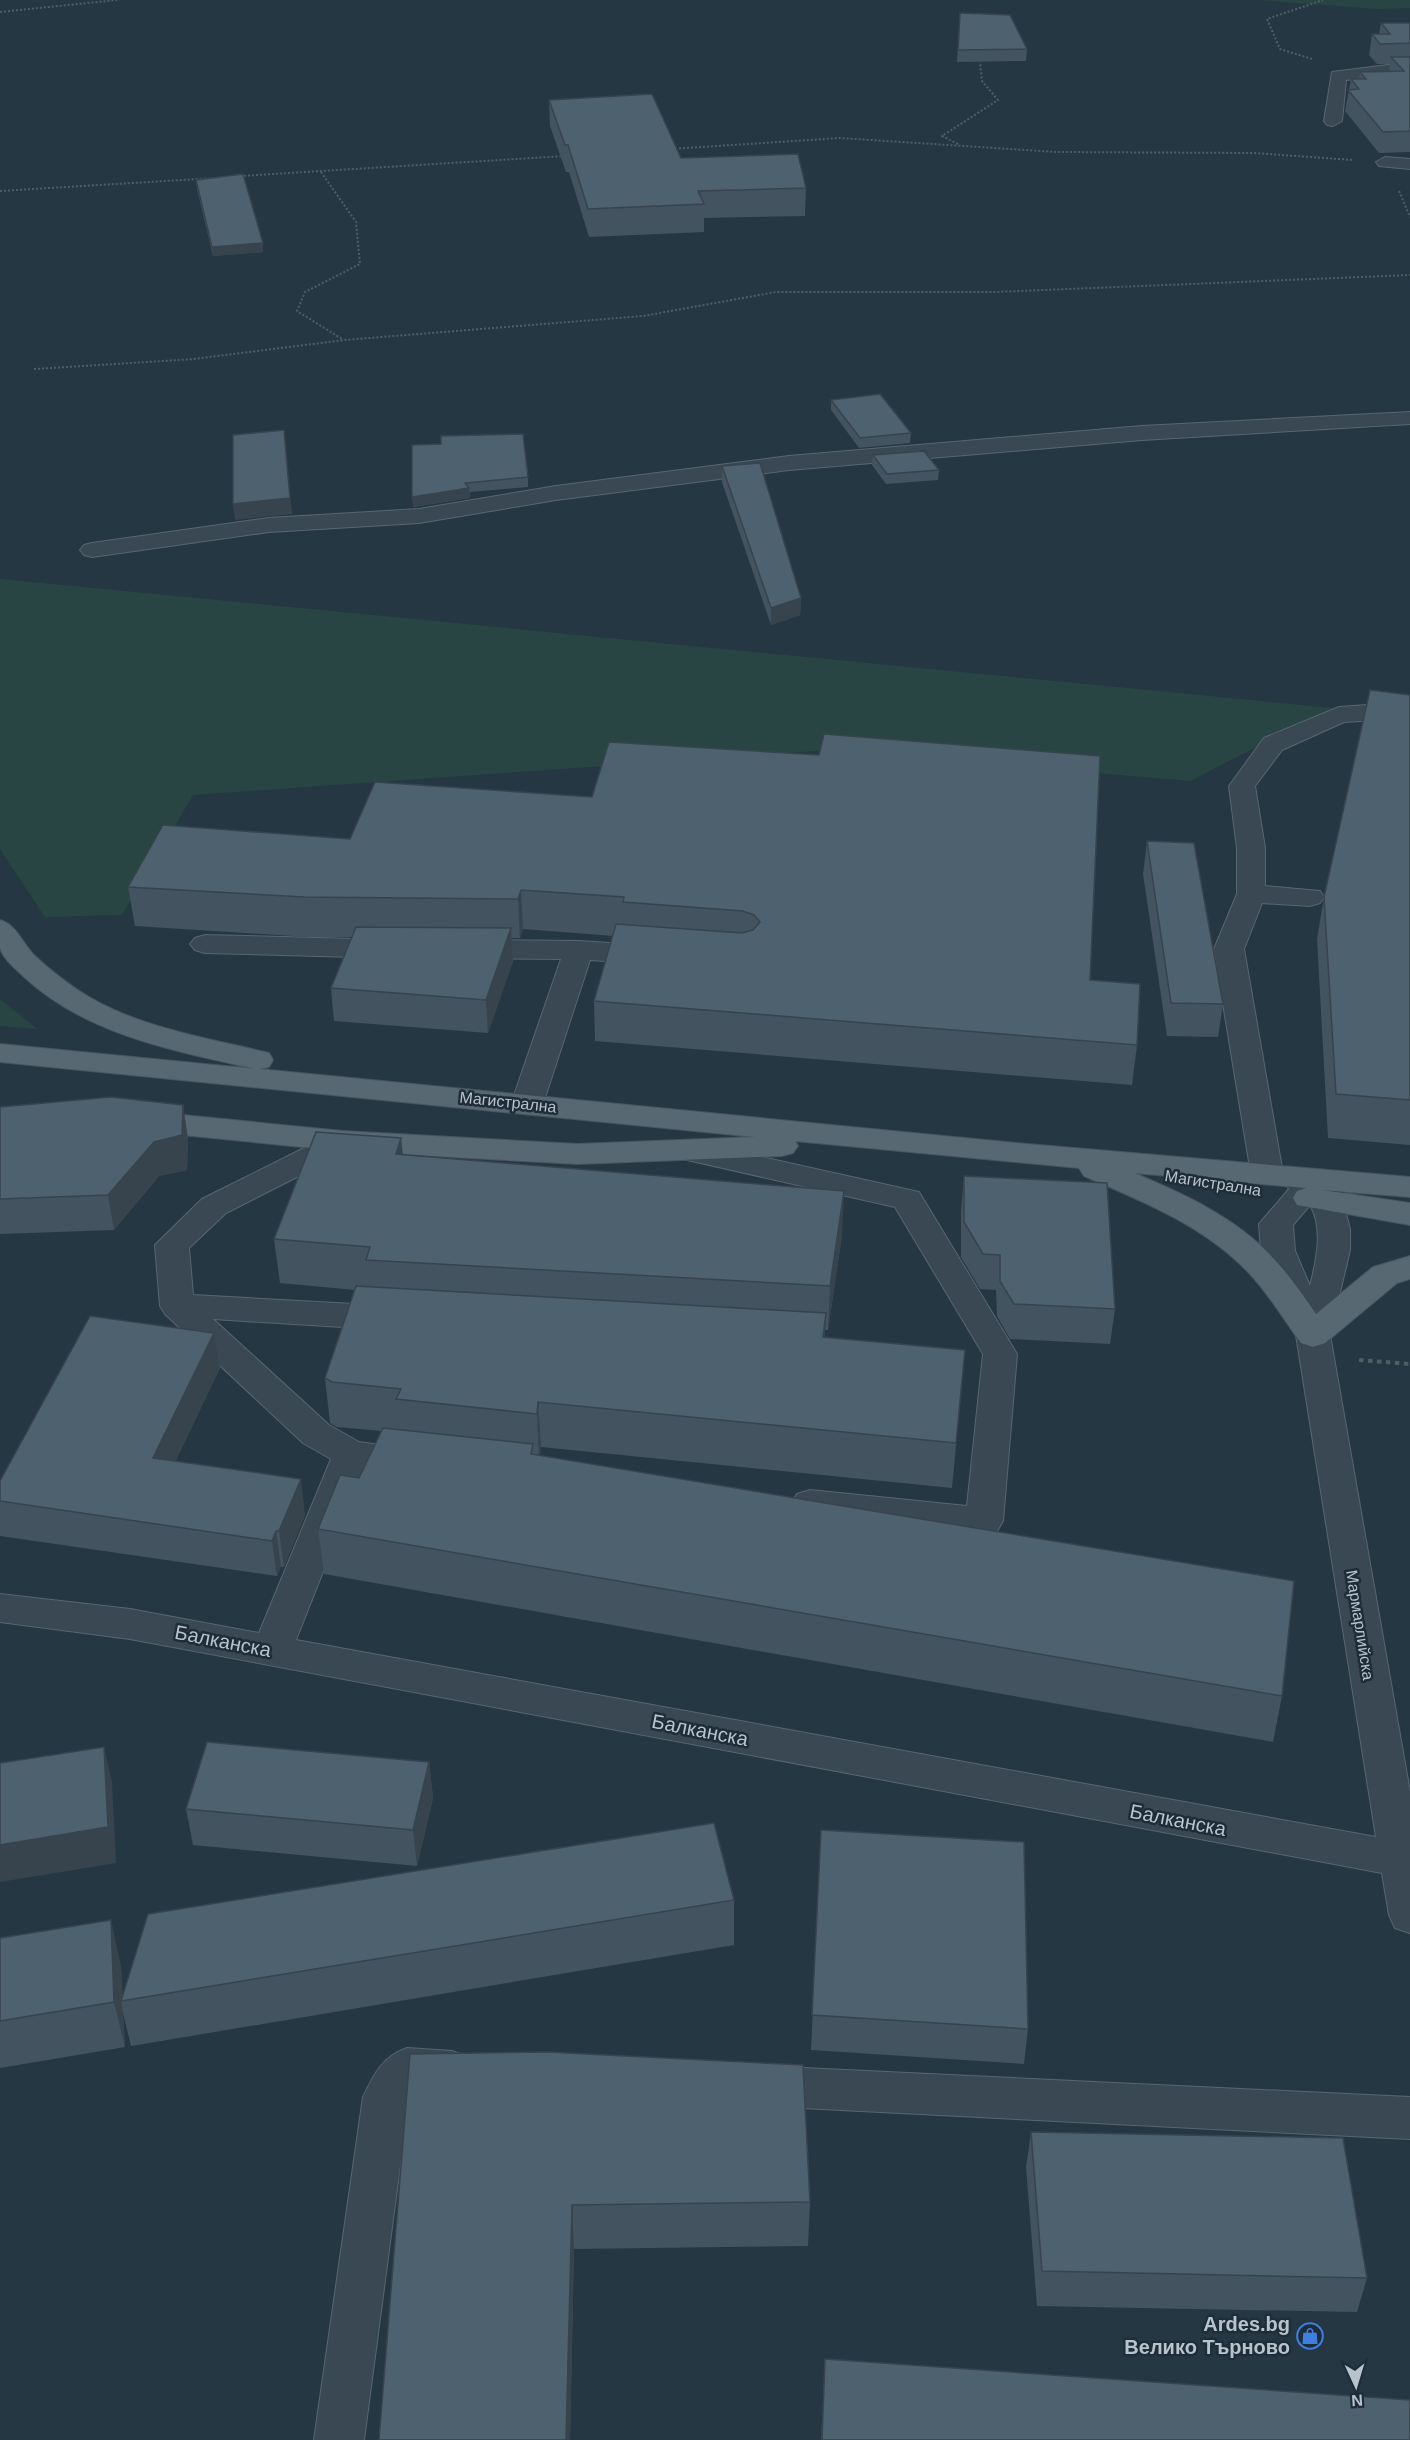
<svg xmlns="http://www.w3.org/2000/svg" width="1410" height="2440" font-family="Arial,sans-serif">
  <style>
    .green { fill: #284543 }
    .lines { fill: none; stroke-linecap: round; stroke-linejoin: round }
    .minor-casing { stroke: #586670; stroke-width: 2 }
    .major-casing { stroke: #47545f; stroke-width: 2 }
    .path-far1 { stroke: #486261; stroke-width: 2; stroke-dasharray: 2 2; stroke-linecap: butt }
    .path { stroke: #486261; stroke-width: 4; stroke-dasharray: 4.5 4.5; stroke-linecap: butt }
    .minor { fill: #3a4853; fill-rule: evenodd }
    .major { fill: #586873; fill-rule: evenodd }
    .wall { fill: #43535f }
    .shaded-wall { fill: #37444e }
    .building { fill: #4e616f; stroke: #37444e; stroke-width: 1.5 }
    .labels { text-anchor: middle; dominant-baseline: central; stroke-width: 5; stroke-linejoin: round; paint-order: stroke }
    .street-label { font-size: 16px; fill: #b7c3cd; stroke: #1f2d39 }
    .near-street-label { font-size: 20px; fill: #b7c3cd; stroke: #1f2d39 }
    .near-poi-label { font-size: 20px; font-weight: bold; fill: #b7c3cd; stroke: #1f2d39; text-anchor: end }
  </style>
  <rect width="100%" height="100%" fill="#263744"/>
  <!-- green -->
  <path class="green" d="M1257 0H1410V8L1378 9Z
    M0 579 1333 708 1190 781 830 750 193 795 122 915 45 917 0 849Z
    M0 999 37 1029 0 1026Z"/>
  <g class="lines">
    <!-- minor casing -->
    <g class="minor-casing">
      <path id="minor" d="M1388 65 1410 66V76L1388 75 1346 80 1342 121 1333 126 1327 125 1324 121 1332 72Z
        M1385 157 1410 159V169L1379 166 1376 162Z
        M1410 412V424L1142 440 789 470 556 500 419 523 269 532 92 557 84 555 80 550 84 545 92 543 269 518 419 509 556 486 789 456 1142 426Z
        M1410 702V718L1344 722 1282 750 1255 786 1265 848V886L1320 891 1324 897 1320 903 1310 906 1262 903 1244 949 1283 1174 1278 1181 1267 1184 1256 1181 1251 1174 1214 949 1237 894V848L1229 786 1264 738 1339 707Z
        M205 935 392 940 402 943 407 949 402 955 392 958 205 953 195 950 190 944 195 938Z
        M468 940 579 941 653 946 663 949 668 955 663 961 653 964 590 960 543 1104 538 1111 527 1114 516 1111 511 1104 561 959 468 958 458 955 453 949 458 943Z
        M343 1131 354 1134 359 1141 354 1148 226 1213 189 1248 193 1295 390 1306 402 1310 407 1318 402 1326 390 1330 213 1319 329 1425 359 1442 428 1452 433 1461 428 1470 415 1474 364 1468 296 1640 1376 1837 1296 1335 1261 1251 1259 1224 1289 1189 1284 1181 1289 1174C1302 1170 1305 1175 1317 1178 1326 1180 1336 1175 1347 1178L1352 1185 1347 1192 1336 1195 1345 1210 1350 1229V1250L1330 1335 1410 1792V1933L1395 1928 1389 1915 1382 1873 130 1639 0 1622V1594L130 1609 259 1633 331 1459 303 1443 165 1314 160 1306 155 1245 202 1199 332 1134ZM1310 1205C1324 1228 1316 1262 1310 1286L1295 1251 1293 1225Z
        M685 1140 919 1192 1017 1354 1003 1521 997 1531 984 1535 810 1516 797 1512 791 1503 797 1494 810 1490 967 1506 983 1354 895 1207 674 1157 669 1150 674 1143Z
        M407 2048 452 2051 468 2057 475 2071 468 2085 452 2091 417 2089 409 2098 364 2440H314L363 2097C374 2074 382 2057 407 2048Z
        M761 2066 1410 2097V2139L761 2106 745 2100 738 2086 745 2072Z"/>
    </g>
    <!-- major casing -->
    <g class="major-casing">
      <path id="major" d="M0 920C17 925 22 943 34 955 51 971 69 985 89 997 144 1029 208 1038 269 1053L273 1060 269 1067 259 1069 1016 1143 1410 1177V1197L1322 1190 1410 1203V1225L1297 1205 1293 1198 1297 1191 1306 1188 1134 1173C1184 1194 1237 1218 1274 1259 1290 1276 1303 1295 1316 1314L1373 1267 1410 1256V1279L1397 1283 1325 1343 1313 1347 1301 1343C1284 1320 1269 1294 1249 1273 1205 1226 1142 1201 1084 1176L1079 1168 795 1141 798 1146 793 1153 782 1156 578 1164 343 1151 142 1131 131 1128 126 1121 131 1114 142 1111 343 1131 578 1144 755 1137 0 1062V1044L256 1069C175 1051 86 1035 23 976 16 969 3 959 0 948 0 940 0 929 0 920Z"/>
    </g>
    <!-- path-far1 -->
    <path class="path-far1" d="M0 12 117 0
      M1312 59 1280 49 1267 19 1323 0
      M958 144 942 136 998 100 982 81 980 62
      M671 149 840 138 1056 152 1254 153 1353 160
      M321 172 356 222 360 264 305 292 297 311 342 339
      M240 176 565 156
      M0 191 215 178
      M1399 191 1410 217
      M34 369 194 359 344 340 643 316 776 292H995L1410 275"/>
    <!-- path -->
    <path class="path" d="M1359 1360 1410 1364"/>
    <!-- minor -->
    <use href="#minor" class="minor"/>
    <!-- major -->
    <use href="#major" class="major"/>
  </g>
  <!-- wall -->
  <path class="wall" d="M960 13 1027 49 1026 61 957 62Z
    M1381 23H1410V152L1379 153 1345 111 1351 79H1359L1360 72 1389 71 1390 64H1377L1369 55 1372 34H1379Z
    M549 100 681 158 806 188 805 216 704 218V232L589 237 569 172H566L550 126Z
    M196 180 263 252 213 256 197 189Z
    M831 400 911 433 910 443 859 448 831 410Z
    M412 445 528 477V487L470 492V498L413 507Z
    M873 455 939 470 938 480 886 484 872 465Z
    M722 466 801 598 800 615 771 625 722 482Z
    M1410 695V1145L1328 1138 1317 939 1324 897Z
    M375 782 1090 980 1137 1045 1132 1085 595 1041 594 1001 613 936 523 929 520 938H512L513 961 488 1033 334 1021 331 988 352 937H308L135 926 128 887 350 839Z
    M1147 841 1223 1004 1218 1037 1167 1036 1143 874Z
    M183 1105 188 1139 187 1170 159 1176 114 1230 0 1234V1107Z
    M401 1138 403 1154 842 1235 828 1330H825V1337L961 1395 952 1488 541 1447 540 1455 1282 1696 1273 1742 324 1574 318 1529 359 1478 381 1431 337 1427 330 1423 325 1378 355 1290 280 1283 274 1239Z
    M964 1176 1115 1309 1110 1344 1010 1339 997 1316 996 1290 980 1289 961 1257V1211Z
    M214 1333 220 1368 175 1462 305 1515 284 1567H281L277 1576 0 1536V1481Z
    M429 1762 433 1798 417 1866 193 1845 186 1809Z
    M821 1830 1028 2029 1024 2064 811 2050Z
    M734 1900V1945L131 2046 123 2013 125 2047 0 2068V1938L121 1966 122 1996Z
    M410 2054 810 2202 808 2246 574 2249 570 2440H379Z
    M1031 2132 1367 2278 1357 2312 1037 2306 1026 2167Z
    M825 2359 1410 2440H821Z"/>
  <!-- shaded-wall -->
  <path class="shaded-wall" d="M263 243V252L213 256 212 247Z
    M284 430 292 514 235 520 233 504Z
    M469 488 470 498 413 507 412 497Z
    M801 598 800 615 771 625V608Z
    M521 890 523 929 520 938 518 899Z
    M511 928 513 961 488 1033 486 1000Z
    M183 1105 188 1139 187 1170 159 1176 114 1230 108 1195Z
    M401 1138 405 1182 396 1154Z
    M844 1191 842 1235 828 1330 830 1286Z
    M826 1313 824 1358 823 1337Z
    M214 1333 220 1368 159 1494 153 1458Z
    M965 1350 961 1395 952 1488 956 1443Z
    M538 1402 541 1447 539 1459 537 1414Z
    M301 1479 305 1515 284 1567 279 1531Z
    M276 1531 281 1567 277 1576 272 1541Z
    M104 1747 112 1782 116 1863 0 1882V1845Z
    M429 1762 433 1798 417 1866 413 1830Z
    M111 1920 121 1966 123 2001H121L123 2013 125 2047 114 2002Z
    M572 2205 574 2249 570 2440H566Z"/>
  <!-- building -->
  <path class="building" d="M960 13 1010 15 1027 49 958 50Z
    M1381 23H1410V43L1380 44 1372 34H1390Z
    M1391 57H1410V131L1383 132 1348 90 1359 89 1351 79H1366L1360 72 1404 71Z
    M652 94 681 158 798 154 806 188 698 191 704 204 588 209 568 145H565L549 100Z
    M243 174 263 243 212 247 196 180Z
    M880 394 911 433 860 438 831 400Z
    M284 430 290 498 233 504V435Z
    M523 434 528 477 465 483 469 488 412 497V445L441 444V436Z
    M924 451 939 470 887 474 873 455Z
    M760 463 801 598 771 608 722 466Z
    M1370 690 1410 695V1100L1336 1094 1324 897Z
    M824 734 1100 756 1090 980 1140 984 1137 1045 594 1001 616 924 742 933 753 930 760 922 754 915 743 911 623 902 624 897 521 890 518 899 304 897 128 887 163 825 350 839 375 782 592 797 609 742 819 755Z
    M1147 841 1194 843 1223 1004 1171 1003Z
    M356 927 511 928 486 1000 331 988Z
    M111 1097 183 1105 182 1135 154 1142 108 1195 0 1199V1107Z
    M316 1132 401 1138 396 1154 844 1191 830 1286 366 1260 370 1247 274 1239Z
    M964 1176 1107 1183 1115 1309 1014 1304 1000 1281V1255L983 1254 964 1222Z
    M356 1286 826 1313 823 1337 965 1350 956 1443 538 1402 537 1414 396 1399 401 1389 332 1382 325 1378Z
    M90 1316 214 1333 153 1458 301 1479 279 1531H276L272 1541 0 1501V1481Z
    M383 1428 533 1444 531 1454 1294 1581 1282 1696 318 1529 340 1475 359 1478Z
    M207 1742 429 1762 413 1830 186 1809Z
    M104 1747 108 1827 0 1845V1763Z
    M714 1823 734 1900 121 2001 148 1914Z
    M821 1830 1024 1842 1028 2029 812 2015Z
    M111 1920 114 2002 0 2021V1938Z
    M547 2052 803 2065 810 2202 572 2205 566 2440H379L410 2054Z
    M1031 2132 1343 2138 1367 2278 1042 2271Z
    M825 2359 1410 2400V2440H822Z"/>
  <!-- icons -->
  <defs>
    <g id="shop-ring" transform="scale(1.35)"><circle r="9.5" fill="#1f2d39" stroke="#3f7fe0" stroke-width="1.5"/><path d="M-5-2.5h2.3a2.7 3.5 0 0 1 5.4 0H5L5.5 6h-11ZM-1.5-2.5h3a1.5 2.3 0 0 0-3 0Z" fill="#3f7fe0"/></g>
  </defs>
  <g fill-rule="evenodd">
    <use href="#shop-ring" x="1310" y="2336"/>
  </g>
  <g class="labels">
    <!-- street labels -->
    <g class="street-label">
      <text transform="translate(508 1102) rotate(6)">Магистрална</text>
      <text transform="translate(1213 1183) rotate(9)">Магистрална</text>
      <text transform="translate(1360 1625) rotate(81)">Мармарлийска</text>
    </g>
    <!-- near-street labels -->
    <g class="near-street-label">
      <text transform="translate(223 1641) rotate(11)">Балканска</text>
      <text transform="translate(700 1730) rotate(11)">Балканска</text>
      <text transform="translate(1178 1820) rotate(11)">Балканска</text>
    </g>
    <!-- near-poi labels -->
    <g class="near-poi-label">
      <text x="1290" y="2324">Ardes.bg<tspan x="1290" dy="23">Велико Търново</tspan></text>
    </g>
  </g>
  <!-- north arrow -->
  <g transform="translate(1356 2386) rotate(176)" stroke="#1f2d39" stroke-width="4.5" paint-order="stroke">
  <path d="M0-4.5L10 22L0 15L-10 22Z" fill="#b7c3cd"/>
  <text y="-9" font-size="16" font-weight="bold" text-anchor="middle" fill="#b7c3cd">N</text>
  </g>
</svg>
